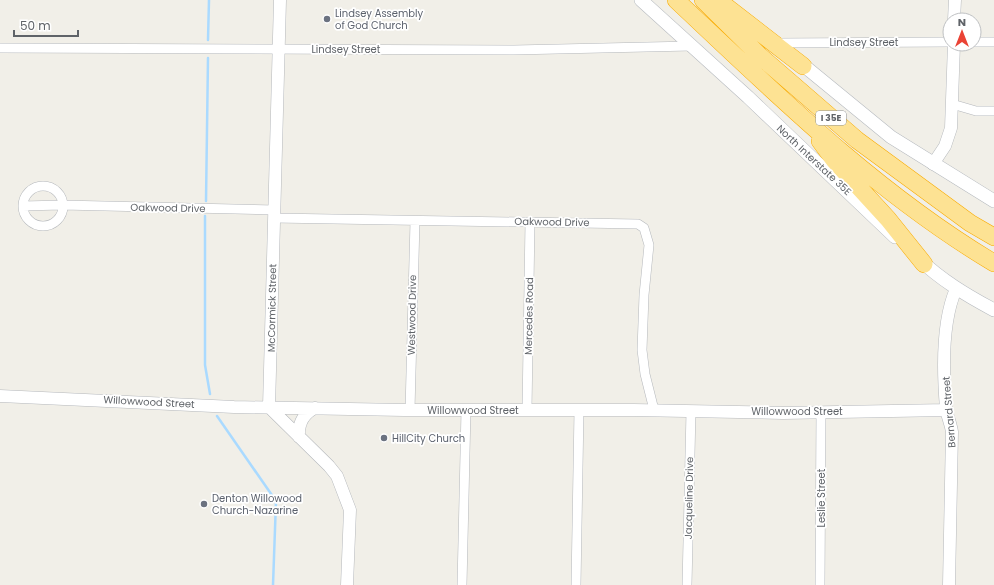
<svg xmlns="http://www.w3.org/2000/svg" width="994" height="585" font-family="Poppins,sans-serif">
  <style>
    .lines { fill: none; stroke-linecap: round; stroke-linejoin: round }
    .stream { stroke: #aadaff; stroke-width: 2.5 }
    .minor-casing { stroke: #b5b8bc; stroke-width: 10 }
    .tertiary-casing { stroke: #b5b8bc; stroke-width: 13 }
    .secondary-casing { stroke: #b6babf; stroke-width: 14 }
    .motorway-casing { stroke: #f9ab00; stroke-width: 18 }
    .minor { stroke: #fff; stroke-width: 9 }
    .tertiary { stroke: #fff; stroke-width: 12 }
    .secondary { stroke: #fff; stroke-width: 13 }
    .motorway { stroke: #fde293; stroke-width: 17 }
    .worship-dot { fill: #6b7280; stroke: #fff; stroke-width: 1.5 }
    .labels { text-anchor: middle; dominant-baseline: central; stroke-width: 3.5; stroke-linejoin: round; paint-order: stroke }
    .shield { fill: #fff; stroke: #8f9295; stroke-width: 1 }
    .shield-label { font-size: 9px; font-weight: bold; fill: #5f6368 }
    .worship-label { font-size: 10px; fill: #5b616d; stroke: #fff; text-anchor: start }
    .street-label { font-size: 10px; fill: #5f6368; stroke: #fff }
  </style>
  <rect width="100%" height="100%" fill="#f1efe8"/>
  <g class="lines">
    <!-- stream -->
    <path class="stream" d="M208 40 209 0
      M206 201 208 58
      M205 216V365L210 394
      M217 416 276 501 273 585"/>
    <!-- minor casing -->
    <g class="minor-casing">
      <path id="minor" d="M974 42H994
        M778 43 950 42
        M0 48 514 50 691 46
        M952 104 976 111H994
        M23 206a20 20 0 1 1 40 0a20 20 0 1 1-40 0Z
        M23 206 62 205 274 210
        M274 218 638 224 644 228 649 245 644 295 642 350 645 374 654 410
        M410 410 415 221
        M527 410 530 222
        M462 585 466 410
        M576 585 579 410
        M687 585 691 411
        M820 585 821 411"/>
    </g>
    <!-- tertiary casing -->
    <g class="tertiary-casing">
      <path id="tertiary" d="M280 0 269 407 329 466 337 476 350 510 347 585
        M954 20 955 0
        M933 164 945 146 951 128 954 44
        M0 396 234 407 404 410H634L783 413 947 410
        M299 437C298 424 303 414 315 408
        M949 585 952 432C951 424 947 416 946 408 943 373 942 321 956 289"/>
    </g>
    <!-- secondary casing -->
    <g class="secondary-casing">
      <path id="secondary" d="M641 0 748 97 895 237
        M797 60 891 137 994 201
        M918 258C941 280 966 295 994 310"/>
    </g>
    <!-- motorway casing -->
    <g class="motorway-casing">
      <path id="motorway" d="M676 0C776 94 875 192 994 263
        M703 0 760 56 857 140 970 223 994 237
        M719 1 803 66
        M820 141 834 160 888 219 924 264"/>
    </g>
    <!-- minor -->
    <use href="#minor" class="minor"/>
    <!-- tertiary -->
    <use href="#tertiary" class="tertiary"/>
    <!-- secondary -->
    <use href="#secondary" class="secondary"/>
    <!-- motorway -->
    <use href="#motorway" class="motorway"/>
  </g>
  <!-- markers -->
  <g class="worship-dot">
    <circle cx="327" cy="19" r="4"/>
    <circle cx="384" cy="438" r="4"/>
    <circle cx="204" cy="504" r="4"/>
  </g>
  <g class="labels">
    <!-- shield labels -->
    <rect class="shield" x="816" y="111" width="30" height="14" rx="3"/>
    <g class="shield-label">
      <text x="831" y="118">I 35E</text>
    </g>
    <!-- worship labels -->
    <g class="worship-label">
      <text x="335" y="13">Lindsey Assembly<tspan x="335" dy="12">of God Church</tspan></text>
      <text x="392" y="438">HillCity Church</text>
      <text x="212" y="498">Denton Willowood<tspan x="212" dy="12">Church-Nazarine</tspan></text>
    </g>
    <!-- street labels -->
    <g class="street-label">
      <text x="864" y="42">Lindsey Street</text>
      <text x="346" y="49">Lindsey Street</text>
      <text transform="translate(814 160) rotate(43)">North Interstate 35E</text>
      <text transform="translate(168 208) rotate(1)">Oakwood Drive</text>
      <text transform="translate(552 222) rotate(1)">Oakwood Drive</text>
      <text transform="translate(272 308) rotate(-89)">McCormick Street</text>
      <text transform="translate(412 315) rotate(-89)">Westwood Drive</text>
      <text transform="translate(529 316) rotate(-89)">Mercedes Road</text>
      <text transform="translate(149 402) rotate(3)">Willowwood Street</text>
      <text x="473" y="410">Willowwood Street</text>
      <text x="797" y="411">Willowwood Street</text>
      <text transform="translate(949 412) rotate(-95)">Bernard Street</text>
      <text transform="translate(689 498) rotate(-89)">Jacqueline Drive</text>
      <text transform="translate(821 498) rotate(-90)">Leslie Street</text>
    </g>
  </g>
  <!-- north arrow -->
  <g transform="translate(962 32)"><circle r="19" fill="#ffffff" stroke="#bfc1c3"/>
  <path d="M0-3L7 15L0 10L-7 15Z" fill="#ea4335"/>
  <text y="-6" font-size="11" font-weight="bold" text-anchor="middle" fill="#5f6368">N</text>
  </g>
  <!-- scale -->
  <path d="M14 30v6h64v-6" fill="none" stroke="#5f6368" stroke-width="2"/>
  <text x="20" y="30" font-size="12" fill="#5f6368" stroke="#ffffff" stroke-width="3" paint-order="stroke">50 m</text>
</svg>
